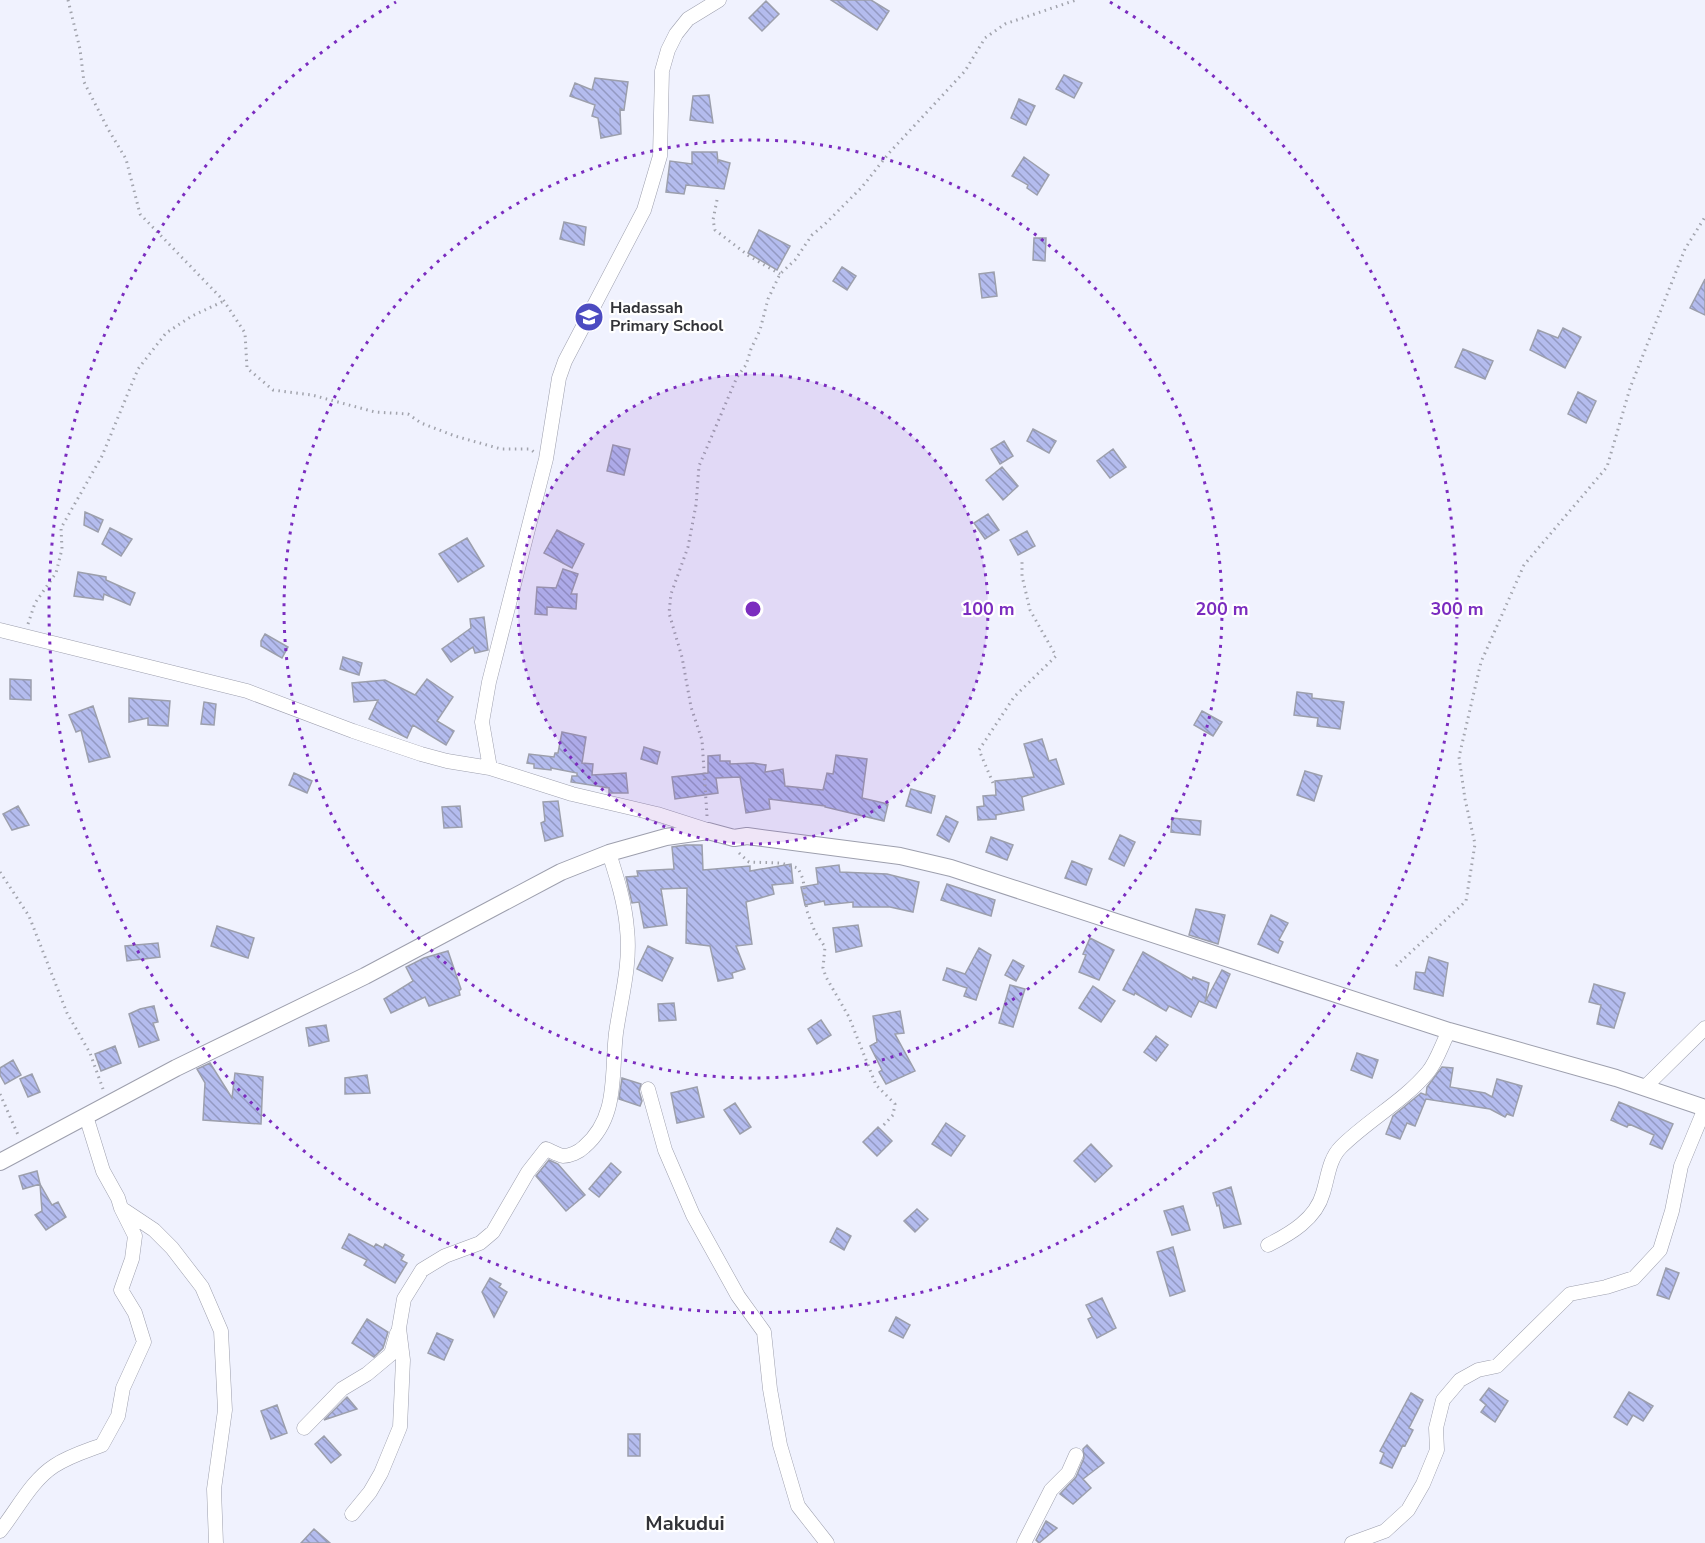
<svg xmlns="http://www.w3.org/2000/svg" width="1705" height="1543" font-family="'Nunito Sans',sans-serif">
  <style>
    .building { fill: url(#building-back-hatch); stroke: #9c9fac; stroke-width: 1.5 }
    .lines { fill: none; stroke-linecap: round; stroke-linejoin: round }
    .minor-casing { stroke: #9d9fad; stroke-width: 15 }
    .tertiary-casing { stroke: #9d9fad; stroke-width: 18 }
    .path { stroke: #a2a4ad; stroke-width: 3; stroke-dasharray: 1.5 4.5; stroke-linecap: butt }
    .minor { stroke: #fff; stroke-width: 14 }
    .tertiary { stroke: #fff; stroke-width: 16 }
    .ring { fill: none; stroke: #7b2cbf; stroke-width: 3; stroke-dasharray: 3 6 }
    .labels { text-anchor: middle; dominant-baseline: central; stroke-width: 4.5; stroke-linejoin: round; paint-order: stroke }
    .poi-label { font-size: 16px; font-weight: bold; fill: #323338; stroke: #fff; text-anchor: start }
    .quarter-label { font-size: 20px; font-weight: bold; fill: #323338; stroke: #fff }
    .centre { fill: #7b2cbf; stroke: #fff; stroke-width: 3 }
    .ring-label { font-size: 18px; text-anchor: middle; font-weight: bold; fill: #7b2cbf; stroke: #fff; stroke-width: 4.5; stroke-linejoin: round; paint-order: stroke }
  </style>
  <defs>
    <pattern id="building-back-hatch" width="6" height="6" patternUnits="userSpaceOnUse" patternTransform="scale(1.5)"><rect width="6" height="6" fill="#b4bcee"/><path d="M-1 5l2 2M0 0l6 6M5-1l2 2" fill="none" stroke="#9399c2"/></pattern>
  </defs>
  <rect width="100%" height="100%" fill="#f0f2fe"/>
  <!-- building -->
  <path class="building" d="M831 0H871L889 11 877 30Z
    M766 1 779 14 762 31 749 18Z
    M1064 75 1082 83 1074 98 1056 89Z
    M595 78 628 82 624 110 620 109 621 134 601 138 598 118 592 116 595 105 570 96 575 83 592 90Z
    M709 95 713 123 690 120 693 96Z
    M1019 99 1035 106 1026 125 1011 118Z
    M692 152H717L718 162 719 160 730 163 724 189 686 185 684 194 666 192 670 161 692 164Z
    M1024 157 1049 175 1037 195 1027 188 1028 185 1012 176Z
    M564 222 586 227 584 245 560 239Z
    M759 230 790 246 777 270 748 253Z
    M1034 238H1046L1045 261 1033 260Z
    M842 267 856 276 847 290 833 281Z
    M994 272 997 296 982 298 979 274Z
    M1705 279V315L1690 308Z
    M1563 328 1581 337 1565 368 1530 350 1538 330 1558 338Z
    M1463 349 1493 361 1485 379 1455 367Z
    M1578 392 1596 401 1586 423 1568 414Z
    M1033 429 1056 441 1049 453 1027 441Z
    M1004 441 1013 456 1000 464 991 449Z
    M613 445 630 449 624 475 607 471Z
    M1113 449 1126 467 1110 478 1097 461Z
    M1002 467 1018 486 1003 500 986 480Z
    M85 512 103 520 98 532 84 525Z
    M988 514 999 530 985 539 974 523Z
    M110 528 132 539 121 556 102 544Z
    M557 530 584 544 572 568 544 553Z
    M1027 531 1035 546 1018 555 1010 540Z
    M467 538 484 566 458 582 439 554Z
    M563 569 578 574 571 594H577L576 609 547 607V615L535 614 537 587 556 588Z
    M78 572 106 577V580L135 593 130 605 104 594 103 600 74 596Z
    M484 617 488 650 475 653 473 647 451 662 442 649 471 628 470 619Z
    M265 634 288 647 282 658 261 646V641Z
    M343 657 362 663 359 675 340 669Z
    M10 679 31 680V700L10 699Z
    M427 679 453 697 437 721 454 731 446 745 413 725 407 738 369 719 378 700 354 702 352 683 385 680 415 695Z
    M1297 692 1312 694V698L1344 702 1340 729 1317 726 1318 718 1294 715Z
    M129 698 170 701 168 726 148 725V718L129 722Z
    M204 702 216 704 214 725 201 724Z
    M93 706 110 757 89 762 81 730 76 732 69 715Z
    M1202 711 1222 722 1213 736 1194 725Z
    M562 732 586 737 582 763 593 764 592 775 626 773 628 793H609V788L571 782 572 776H577V773L551 768V770L534 768V764L527 763 529 754 554 757 555 753H558Z
    M1042 739 1049 761 1056 759 1064 784 1022 797 1024 810 996 815V819L978 820 977 807 984 806 983 796 996 795 995 781 1034 777 1024 744Z
    M644 747 660 752 657 764 641 759Z
    M720 755V761H730V764L753 763 766 765 765 772 783 769 785 786 823 790 827 773 833 774 836 755 867 759 862 798 888 804 884 821 825 807V806L769 799 770 809 746 813 740 777 716 778 718 793 675 799 672 777 708 773V756Z
    M1305 771 1322 776 1314 801 1297 795Z
    M294 773 312 781 307 793 289 785Z
    M911 789 935 796 931 813 906 806Z
    M558 801 563 836 545 841 541 823 545 821 543 802Z
    M18 806 29 825 12 830 3 814Z
    M460 806 462 827 444 828 442 807Z
    M946 816 958 822 949 842 937 835Z
    M1172 818 1201 821 1200 835 1171 832Z
    M1120 835 1135 842 1124 866 1109 859Z
    M991 837 1013 845 1007 860 986 852Z
    M686 845H702L703 870 750 866V871L791 864 793 883 772 885 774 894 746 902 752 944 736 946 745 969 732 973 733 978 718 981 710 946 686 943 687 888 661 889 667 925 644 928 639 902 632 903 626 877 638 876 637 871 674 869 672 847Z
    M1072 861 1092 869 1086 885 1065 878Z
    M839 865 840 872 887 874 919 882 913 912 890 907H853V902L825 905 824 901 805 905 801 887 818 884 816 868Z
    M947 884 995 900 991 916 941 900Z
    M1196 909 1225 915 1218 944 1189 935Z
    M1271 915 1288 923 1279 940 1283 942 1278 953 1258 944Z
    M858 925 862 946 836 952 833 928Z
    M217 926 254 938 248 958 211 946Z
    M1090 938 1114 950 1099 980 1079 972 1086 955 1083 954Z
    M158 943 160 957 127 961 125 946Z
    M648 946 673 958 662 981 637 969Z
    M979 948 991 955 976 1000 964 996 967 988 943 980 947 968 965 974Z
    M448 951 461 989 459 991 460 995 429 1006 425 997 391 1013 384 999 413 981 406 967 424 958Z
    M1143 952 1192 980 1193 977 1209 983 1205 1002 1222 970 1230 974 1216 1008 1199 1001 1191 1017 1169 1006 1166 1011 1135 993 1134 995 1123 990Z
    M1429 957 1448 963 1443 996 1414 989 1416 972 1425 973Z
    M1013 960 1024 966 1016 981 1005 975Z
    M1594 984 1625 993 1614 1028 1597 1024 1601 1005 1589 1002Z
    M1010 985 1025 989 1013 1027 999 1023Z
    M1093 986 1115 1001 1101 1022 1079 1008Z
    M674 1003 676 1020 659 1021 658 1004Z
    M154 1006 158 1022 153 1023 159 1040 139 1047 129 1014 140 1009Z
    M900 1011 904 1033 895 1034 915 1071 886 1084 879 1072 882 1070 870 1046 877 1042 873 1016Z
    M821 1020 831 1035 817 1044 808 1029Z
    M326 1025 329 1041 309 1046 306 1028Z
    M1156 1036 1168 1045 1156 1061 1144 1052Z
    M115 1046 121 1063 101 1071 95 1054Z
    M1357 1053 1378 1060 1372 1078 1351 1070Z
    M13 1060 21 1075 5 1084 0 1075V1068Z
    M210 1063 232 1098 235 1073 263 1077 261 1124 203 1120 205 1083 197 1069Z
    M1442 1067 1453 1068 1450 1087 1485 1093 1492 1097 1497 1079 1522 1086 1513 1116 1507 1114 1505 1117 1490 1109 1426 1099 1415 1126 1407 1123 1400 1139 1386 1134 1393 1116 1421 1093 1426 1095 1427 1087Z
    M32 1074 40 1092 28 1097 20 1079Z
    M367 1075 370 1093 345 1094V1078Z
    M622 1078 641 1084 639 1091 642 1101 640 1106 619 1099Z
    M697 1087 704 1117 677 1123 671 1093Z
    M1619 1102 1673 1124 1662 1149 1650 1144 1654 1135 1629 1124 1627 1127 1611 1120Z
    M735 1103 751 1127 740 1134 724 1110Z
    M946 1123 965 1136 951 1156 932 1144Z
    M878 1127 892 1141 877 1156 863 1142Z
    M1091 1144 1112 1166 1095 1182 1074 1161Z
    M549 1160 558 1164 585 1195 566 1211 536 1176Z
    M611 1163 621 1172 599 1197 589 1189Z
    M37 1171 40 1184 52 1205 58 1202 66 1217 46 1230 35 1215 42 1211 40 1184 23 1189 19 1176Z
    M1231 1187 1241 1224 1224 1228 1219 1205 1217 1206 1213 1193Z
    M1183 1206 1190 1230 1172 1235 1164 1211Z
    M917 1209 928 1219 915 1232 904 1221Z
    M837 1228 851 1236 844 1250 830 1242Z
    M349 1234 374 1247 376 1244 383 1248 385 1244 404 1255 401 1260 407 1263 395 1283 364 1265 367 1260 342 1248Z
    M1173 1247 1185 1291 1170 1296 1157 1252Z
    M1666 1268 1679 1273 1669 1299 1657 1295Z
    M490 1278 501 1284 499 1287 507 1292 494 1317 482 1292Z
    M1102 1298 1116 1328 1097 1338 1088 1319 1092 1317 1086 1305Z
    M896 1317 910 1325 903 1338 889 1331Z
    M367 1319 388 1332 383 1348 374 1357 352 1343Z
    M437 1333 453 1340 444 1360 428 1353Z
    M1489 1388 1508 1401 1495 1422 1481 1412 1486 1405 1480 1400Z
    M1629 1392 1653 1406 1643 1421 1633 1415 1627 1425 1614 1417Z
    M1411 1393 1423 1400 1409 1428 1413 1430 1405 1446 1403 1445 1392 1468 1380 1463 1384 1453 1380 1451Z
    M347 1397 357 1409 324 1420Z
    M277 1405 287 1433 271 1439 261 1411Z
    M628 1434H640V1456H628Z
    M324 1436 341 1455 331 1463 315 1444Z
    M1087 1445 1104 1463 1083 1479 1091 1488 1073 1504 1060 1494 1076 1477 1084 1458 1083 1449Z
    M1046 1521 1057 1528 1039 1543 1036 1540Z
    M314 1529 330 1543H301Z"/>
  <g class="lines">
    <!-- minor casing -->
    <g class="minor-casing">
      <path id="minor" d="M0 630 247 691 353 731 421 754 447 761 490 768 572 794 657 814 707 830
        M490 768 482 722 489 682 546 459 559 378 565 361 644 210 660 156 662 71 668 50 676 34 688 19 719 0
        M1645 1087 1705 1028
        M648 1089 665 1150 693 1215 738 1296 764 1332 770 1389 780 1445 798 1506 827 1543
        M86 1116 103 1171 118 1198 121 1208 154 1230 172 1248 202 1287 221 1331 225 1410 214 1489 216 1543
        M1268 1245C1290 1234 1316 1219 1323 1193 1328 1177 1329 1159 1341 1147 1368 1120 1404 1101 1428 1072 1437 1061 1442 1044 1449 1031
        M304 1428 342 1389 367 1374 391 1354 397 1333
        M352 1514 370 1492 381 1473 400 1427 403 1360 399 1328 404 1299 422 1270 445 1256 480 1243 493 1232 528 1172 546 1149C551 1151 558 1155 563 1156 570 1156 579 1152 584 1147 619 1117 611 1074 616 1033 621 998 631 964 627 929 625 903 617 878 609 853
        M0 1531C17 1510 31 1481 54 1466 69 1456 86 1451 102 1445L118 1416 123 1388 144 1342 135 1313 121 1290 132 1259 135 1236 121 1208
        M1024 1543 1051 1490 1068 1473 1076 1455
        M1352 1543 1385 1531 1408 1510 1423 1484 1437 1450 1436 1428 1443 1400 1460 1380 1478 1370 1497 1366 1570 1294 1606 1287 1634 1278 1660 1250 1672 1211 1681 1166 1705 1108"/>
    </g>
    <!-- tertiary casing -->
    <g class="tertiary-casing">
      <path id="tertiary" d="M0 1162 176 1068 365 976 561 872 609 853 666 837 708 831 734 838 747 836 900 856 951 868 1449 1031 1616 1078 1705 1108"/>
    </g>
    <!-- path -->
    <path class="path" d="M68 0 80 49 84 82 108 129 126 159 140 214 224 301 245 333 247 368 273 390 312 395 375 412 408 414 421 423 455 436 501 449H530L534 452
      M717 200 713 220 715 230 749 256 780 274
      M28 624 35 603 56 573 62 549 61 528 102 456 138 369 166 333 192 316 224 301
      M993 783 979 750 1014 697 1056 656 1030 610 1022 576V561
      M707 816 702 740 691 707 682 657 669 613 671 594 688 547 696 505 699 466 737 377 746 365 751 349 760 330 768 299 780 274 795 260 812 235 825 224 862 187 889 153 965 71 985 38 1005 24 1076 0
      M739 853 749 862 781 863 798 868 803 879 807 911 815 932 825 947 823 968 826 977 849 1017 876 1085 895 1104 893 1115 881 1128
      M0 872 29 916 67 1013 90 1053 103 1089
      M1396 966 1466 901 1475 844 1465 799 1459 757 1481 662 1524 565 1607 467 1630 388 1685 249 1705 217
      M0 1094 19 1137"/>
    <!-- minor -->
    <use href="#minor" class="minor"/>
    <!-- tertiary -->
    <use href="#tertiary" class="tertiary"/>
  </g>
  <!-- distance rings -->
  <circle cx="753" cy="609" r="235" fill="#7b2cbf" fill-opacity=".12"/>
  <g class="ring">
    <circle cx="753" cy="609" r="235"/>
    <circle cx="753" cy="609" r="469"/>
    <path d="M1110 2A704 704 0 1 1 396 2"/>
  </g>
  <!-- icons -->
  <defs>
    <g id="school-disc" transform="scale(1.5)"><circle r="9.5" fill="#4c4bc1" stroke="#fff"/><path d="M0-5L7-2L0 1L-7-2ZM-4 1L0 2.5L4 1V4Q0 6-4 4Z" fill="#fff"/></g>
  </defs>
  <g fill-rule="evenodd">
    <use href="#school-disc" x="589" y="317"/>
  </g>
  <g class="labels">
    <!-- poi labels -->
    <g class="poi-label">
      <text x="610" y="308">Hadassah<tspan x="610" dy="18">Primary School</tspan></text>
    </g>
    <!-- quarter labels -->
    <g class="quarter-label">
      <text x="685" y="1523">Makudui</text>
    </g>
  </g>
  <circle cx="753" cy="609" r="9" class="centre"/>
  <g class="ring-label">
    <text x="988" y="615">100 m</text>
    <text x="1222" y="615">200 m</text>
    <text x="1457" y="615">300 m</text>
  </g>
</svg>
